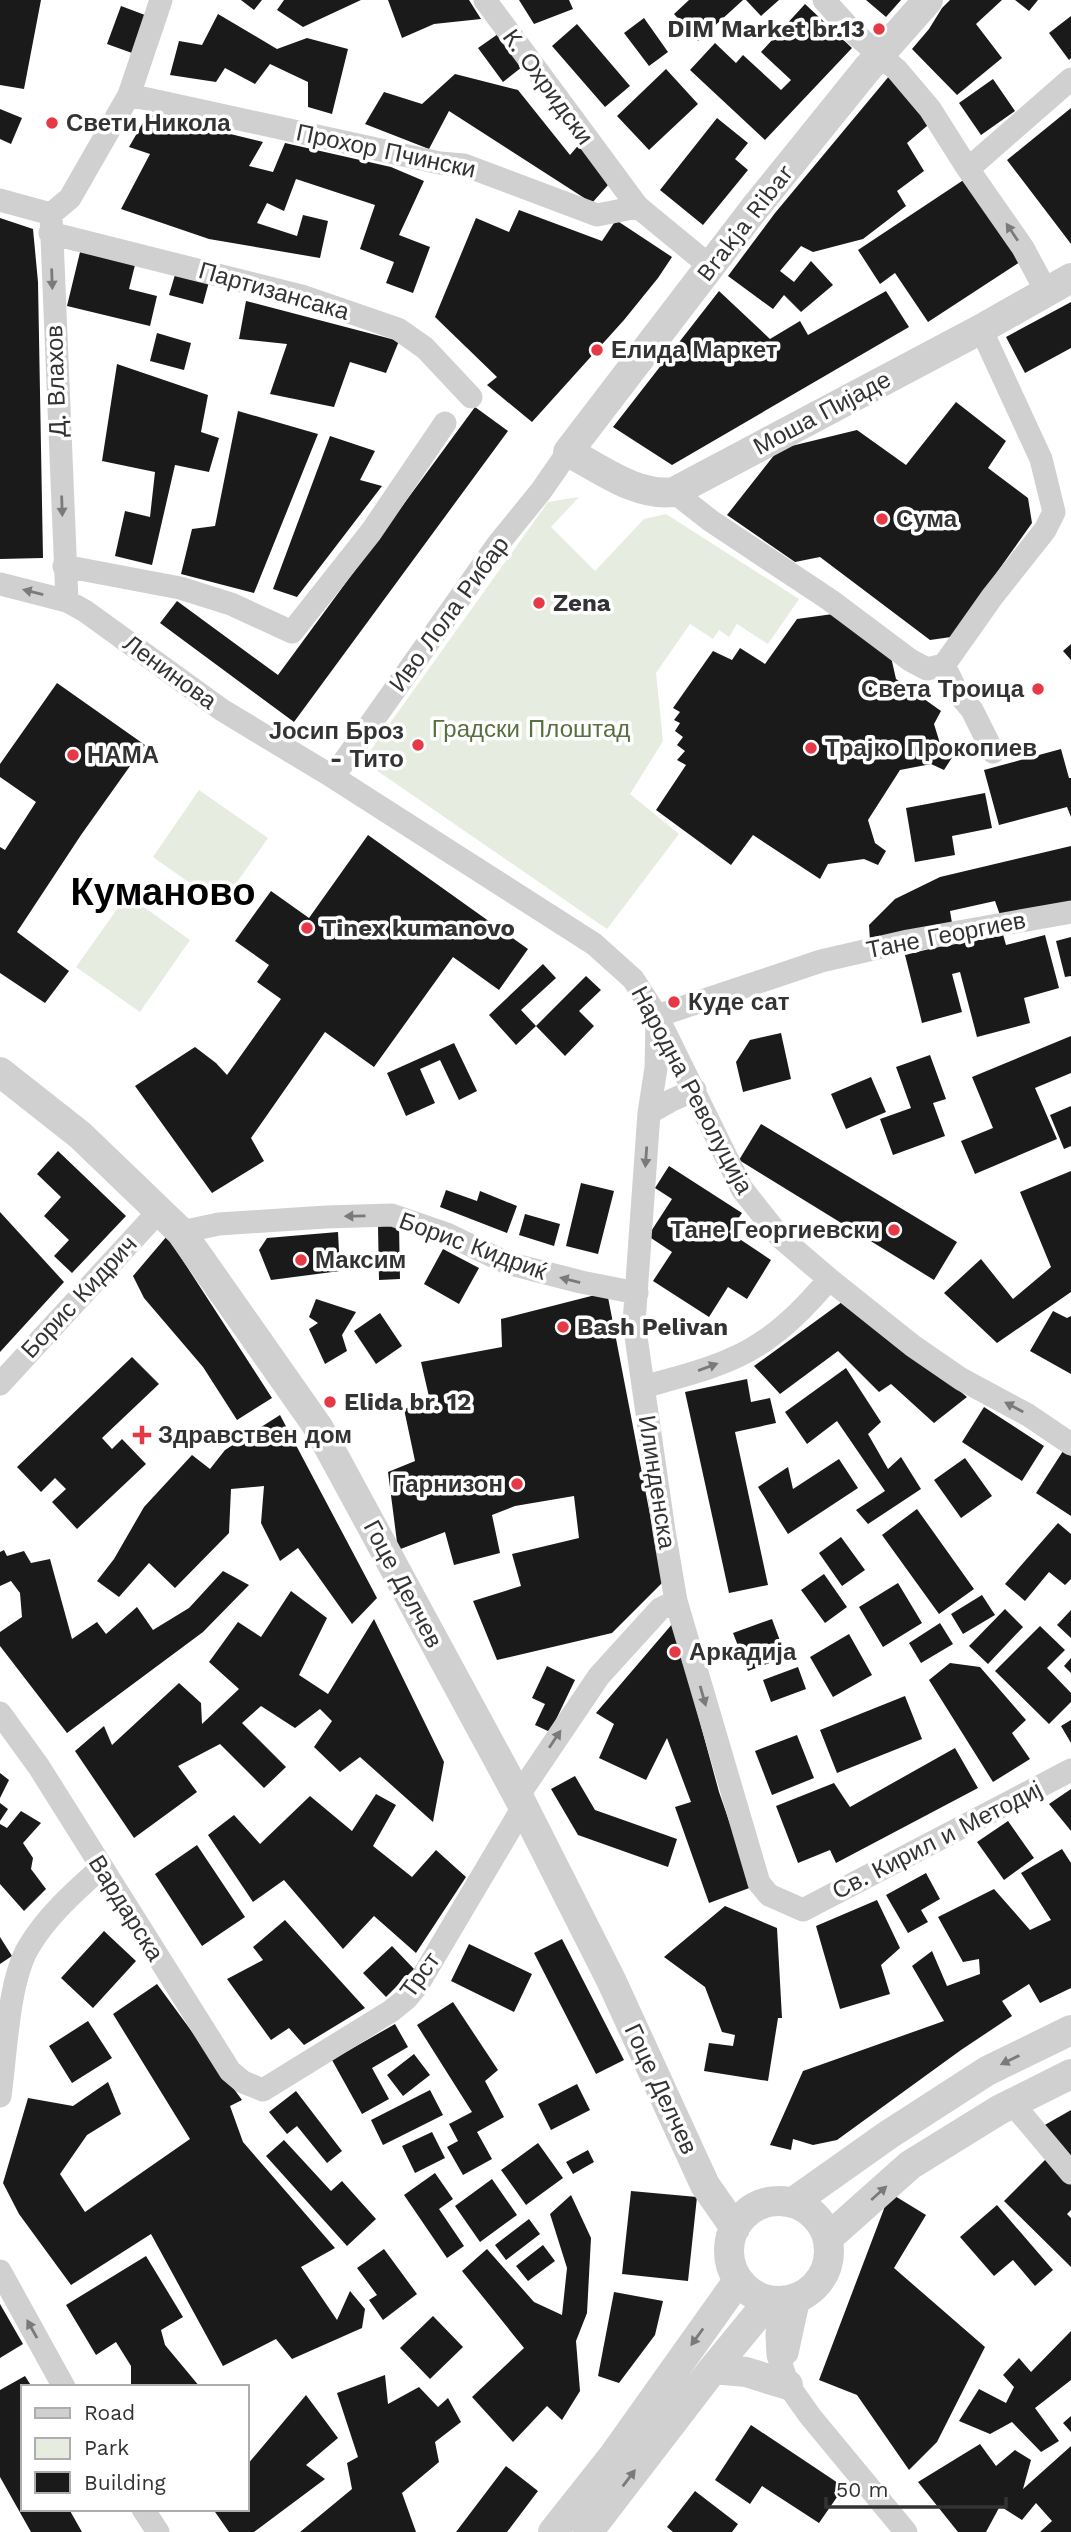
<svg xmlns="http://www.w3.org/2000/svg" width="1071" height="2532" font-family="'Work Sans',sans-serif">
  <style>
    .green { fill: #e6ecdf }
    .building { fill: #1a1a1a }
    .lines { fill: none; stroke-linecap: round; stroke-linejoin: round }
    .minor { stroke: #d0d0d0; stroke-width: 23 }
    .tertiary { stroke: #d0d0d0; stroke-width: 30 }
    .oneway { fill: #7a7a7a }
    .poi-dot { fill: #e63946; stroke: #fff; stroke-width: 2.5 }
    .labels { text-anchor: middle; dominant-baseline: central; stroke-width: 7; stroke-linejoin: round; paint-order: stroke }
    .poi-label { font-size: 24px; font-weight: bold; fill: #333; stroke: #fff; text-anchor: start }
    .street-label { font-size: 24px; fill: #333; stroke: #fff }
    .park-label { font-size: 24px; fill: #56703f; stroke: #fff }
    .town-label { font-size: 38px; font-weight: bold; fill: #000; stroke: #fff }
  </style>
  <rect width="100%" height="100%" fill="#fff"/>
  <!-- green -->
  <path class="green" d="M579 497 551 527 595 571 644 519 666 514 799 599 768 644 737 624 729 637 719 630 713 639 690 624 656 673 663 741 630 794 679 834 607 929 363 761 548 502Z
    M199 790 268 838 221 905 153 857Z
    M127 895 190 940 140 1012 76 967Z"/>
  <!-- building -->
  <path class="building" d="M0 0H41L24 89 0 85Z
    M241 0H262L254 10Z
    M284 0H361L303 27 277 10Z
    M388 0H469L481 19 434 24 402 38Z
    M519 0H569L573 9 534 24Z
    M689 0H743L698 41 674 14Z
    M746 0H779L761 16Z
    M866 0H901L886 17Z
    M950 0H1002L976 24 1002 58 957 95 912 49 929 29 942 8Z
    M1015 0H1038L1029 11Z
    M805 4 852 48 765 140 690 70 715 43 736 63 743 55 781 90 791 80 761 52Z
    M121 6 145 15 132 53 107 44Z
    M218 14 277 49 307 38 348 49 332 114 308 107V82L270 64 255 84 225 68 216 82 170 75 179 41 202 45Z
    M1071 16V58L1069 60 1049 33Z
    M644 18 668 52 649 66 624 33Z
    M577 24 630 86 605 107 552 46Z
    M498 34 522 67 503 82 478 48Z
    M666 69 698 104 649 150 617 116Z
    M455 74 518 90 570 155 582 141 608 185 592 203 449 111 429 149 365 124 384 92 422 104Z
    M890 75 934 120 907 143 924 171 897 191 906 206 863 239 813 252 801 246 780 271 794 282 811 261 833 285 801 312 784 295 773 309 728 276 775 213Z
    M993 79 1015 111 981 135 959 103Z
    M1071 108V244L1007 160Z
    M0 109 22 118 11 144 0 139Z
    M148 114 263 142 249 166 273 172 285 143 391 167 424 181 399 235 430 247 413 293 386 283 394 262 360 249 375 205 296 179 284 211 267 203 257 223 297 236 303 215 328 221 320 258 209 239 121 209 150 154 129 147Z
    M717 118 748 143 735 159 748 170 703 225 660 190Z
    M965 179 1020 262 928 322 895 273 880 284 858 250Z
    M519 210 602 241 616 220 672 257 658 278 624 320 532 422 487 385 497 377 435 317 476 218 509 232Z
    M0 218 33 229 38 282 43 558 0 559Z
    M81 248 136 261 129 289 157 296 150 326 67 306Z
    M177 268 210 278 203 304 169 295Z
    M719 291 770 339 800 321 808 335 886 291 909 327 672 465 613 427Z
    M246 301 399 341 386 373 350 362 334 407 270 394 287 344 239 339Z
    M1071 302V348L1025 373 1006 337Z
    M157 333 191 343 184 370 150 361Z
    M117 364 208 395 201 432 219 438 209 472 175 465 152 565 115 556 125 511 150 517 155 472 102 461Z
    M956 402 1006 441 988 468 1028 498 1032 523 951 637 930 640 820 557 795 562 727 515 779 449 857 430 906 465Z
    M475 407 508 431 294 722 160 623 177 601 278 675Z
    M238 411 318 434 254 593 181 574 192 529 215 526Z
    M330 436 375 451 360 480 382 486 297 597 273 589Z
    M833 614 891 657 896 679 941 711 934 724 942 750 953 756 944 770 931 764 900 770 868 820 875 843 886 851 878 865 864 859 828 864 820 879 753 835 731 865 656 810 686 765 677 760 685 751 677 745 683 737 675 731 680 723 674 720 680 712 673 708 713 651 732 660 740 648 765 664 797 619Z
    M1071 644V660L1063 651Z
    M57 683 145 745 81 835 17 932 69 971 45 1003 0 973V847L5 850 36 802 0 777V764Z
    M1061 749 1069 778H1071V817L1067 807 999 825 984 770Z
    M985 793 992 828 952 836 955 855 915 862 906 808Z
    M368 835 528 949 499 990 453 957 374 1067 325 1032 251 1138 264 1161 212 1193 135 1086 195 1047 216 1063 227 1075 281 999 257 982 269 965 235 941 271 891 309 918Z
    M1071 846V901L1000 915 995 901 950 911 952 923 870 941 869 925 895 899 940 877Z
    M1002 931 1006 945 1045 935 1059 988 1024 998 1030 1023 977 1037 960 972 952 974 962 1012 922 1023 905 955Z
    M1071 937V976L1065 977 1056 941Z
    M543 964 556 978 521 1010 536 1026 516 1045 489 1015Z
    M586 976 601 990 579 1011 594 1026 565 1056 536 1026Z
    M781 1033 791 1079 743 1092 736 1062 750 1040Z
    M1071 1036V1073L1035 1088 1057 1139 975 1174 961 1141 993 1128 972 1077Z
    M454 1043 477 1091 459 1100 440 1060 420 1069 435 1103 406 1116 387 1073Z
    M930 1055 946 1099 933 1103 945 1136 893 1155 880 1119 911 1108 896 1067Z
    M871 1077 886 1112 846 1129 831 1094Z
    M1071 1106V1146L1064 1149 1050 1115Z
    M761 1124 957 1242 934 1280 739 1160Z
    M58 1151 126 1216 72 1273 54 1256 69 1240 44 1216 61 1197 37 1174Z
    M669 1166 742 1213 729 1232 771 1260 747 1299 728 1287 709 1317 653 1281 672 1252 648 1236 672 1199 655 1188Z
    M1071 1171V1292L997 1343 944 1293 981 1259 1013 1299 1051 1267 1020 1192Z
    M581 1183 614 1191 598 1254 566 1246Z
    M446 1190 477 1201 480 1191 517 1206 507 1233 440 1207Z
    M0 1212 64 1282 0 1352Z
    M525 1214 560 1224 554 1246 519 1235Z
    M399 1225 400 1279 379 1280 378 1226Z
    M338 1232 340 1271 271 1280 259 1250 267 1238Z
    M167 1236 272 1398 237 1420 203 1367 144 1298 133 1276Z
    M443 1249 479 1268 459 1304 424 1284Z
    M607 1292 663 1582 612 1633 497 1660 473 1601 521 1586 512 1554 579 1538 574 1496 515 1506 492 1515 500 1553 454 1565 445 1532 398 1550 388 1472 415 1461 404 1409 430 1401 421 1362 502 1347 501 1319Z
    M316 1299 356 1312 342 1335 347 1351 325 1364 309 1329 318 1323 309 1317Z
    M846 1299 967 1397 934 1423 891 1384 879 1392 838 1351 780 1394 754 1366Z
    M1053 1311 1067 1318 1071 1316V1374L1030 1351Z
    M380 1313 402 1346 376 1364 354 1331Z
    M132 1357 159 1384 102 1438 112 1449 122 1439 146 1464 77 1529 52 1502 66 1489 55 1478 41 1492 17 1467Z
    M846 1368 881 1422 868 1434 888 1469 901 1457 921 1489 868 1524 856 1510 885 1491 837 1421 807 1444 785 1412Z
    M747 1379 751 1402 770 1398 776 1423 735 1432 768 1585 729 1593 685 1392Z
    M984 1407 1044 1446 1022 1481 962 1442Z
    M280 1415 377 1598 352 1624 298 1548 280 1561 261 1523 264 1486 231 1489 229 1533 175 1588 149 1563 119 1597 97 1581 114 1559 144 1507 192 1455 210 1469 225 1450Z
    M1063 1451 1071 1456V1516L1036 1493Z
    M965 1458 992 1496 961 1518 934 1480Z
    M839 1459 858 1488 788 1534 758 1487 788 1467 793 1489Z
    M917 1509 974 1589 939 1614 882 1535Z
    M1058 1523 1071 1534V1579L1065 1585 1049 1572 1025 1601 1005 1584Z
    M841 1537 865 1570 842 1586 819 1553Z
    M4 1550 7 1556 24 1551 31 1563 50 1559 72 1639 97 1622 106 1634 137 1607 153 1630 189 1608 223 1571 249 1585 203 1632 67 1733 0 1646V1632L22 1617 20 1593 11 1581 0 1586V1552Z
    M824 1574 847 1607 825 1623 801 1590Z
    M898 1583 922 1623 883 1647 859 1607Z
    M291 1591 327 1618 299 1675 328 1694 374 1619 444 1762 433 1822 360 1757 340 1772 314 1747 332 1721 320 1709 295 1728 261 1706 242 1723 286 1767 264 1788 220 1744 178 1766 197 1792 134 1838 75 1751 104 1726 112 1745 179 1683 201 1703 202 1724 239 1689 209 1662 238 1622 261 1637Z
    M982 1595 995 1615 963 1634 951 1614Z
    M1005 1609 1023 1627 988 1664 969 1646Z
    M1071 1610V1638L1057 1625Z
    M772 1619 786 1657 748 1671 733 1633Z
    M673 1623 719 1792 752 1887 709 1903 675 1807 691 1802 667 1738 646 1780 599 1758 614 1724 596 1713Z
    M940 1623 953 1644 921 1663 909 1643Z
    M1040 1626 1065 1650 1047 1668 1071 1693V1702L1049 1724 995 1671Z
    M849 1634 872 1675 833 1697 810 1657Z
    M1071 1658V1673L1064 1666Z
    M950 1663 980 1667 1026 1720 1012 1733 1030 1759 993 1782 929 1680Z
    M547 1666 575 1680 550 1732 535 1725 545 1704 532 1698Z
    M798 1667 806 1689 771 1702 763 1680Z
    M905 1696 922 1739 837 1773 820 1730Z
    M1071 1720V1743L1061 1726Z
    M797 1735 814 1778 772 1795 755 1751Z
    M955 1748 978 1788 836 1863 830 1850 798 1863 776 1806 834 1783 850 1807Z
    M0 1773 9 1780 0 1798Z
    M575 1776 595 1810 677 1839 668 1867 578 1835 551 1789Z
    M1071 1789V1831L1049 1804Z
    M376 1794 396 1805 373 1846 412 1877 436 1850 466 1877 416 1953 374 1916 343 1949 284 1880 253 1902 208 1835 234 1815 260 1844 310 1796 352 1831Z
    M0 1803 8 1809 0 1821Z
    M21 1811 41 1823 23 1843 33 1858 31 1869 46 1889 24 1911 0 1884V1824L7 1828Z
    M1008 1821 1034 1858 1004 1880 977 1842Z
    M197 1845 245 1917 202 1946 155 1874Z
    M1062 1849 1071 1863V1988L1040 2003 1029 1984 1002 2001 1012 2016 961 2050 837 2140 813 2145 793 2139 791 2150 770 2145 803 2071 944 2021 912 1966 932 1951 947 1986 980 1974 979 1959 963 1962 938 1917 994 1889 1030 1930 1051 1920 1021 1873Z
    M926 1873 940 1899 921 1910 928 1922 908 1933 886 1895Z
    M877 1900 900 1948 881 1965 890 1994 840 2009 816 1926Z
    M725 1906 777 1928 782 2018H778L768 2081 704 2071 709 2043 733 2046 735 2035 722 2032 705 1987 664 1957Z
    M285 1920 365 2008 304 2045 289 2028 271 2040 227 1979 263 1960 253 1947Z
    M104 1931 136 1961 93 2008 61 1978Z
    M0 1937 12 1956 0 1964Z
    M562 1939 624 2060 596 2074 534 1953Z
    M469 1944 532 1974 514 2012 451 1981Z
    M392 1946 414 1969 386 1997 363 1973Z
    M157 1984 242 2100 230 2106 243 2142 335 2248 301 2267 337 2320 350 2291 365 2309 362 2328 292 2359 276 2339 223 2366 151 2234 71 2285 19 2214 3 2183 28 2098 73 2106 108 2082 121 2114 87 2135 60 2174 85 2212 190 2139 113 2014Z
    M453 2002 498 2070 485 2081 504 2117 477 2132 492 2159 463 2175 447 2147 458 2141 449 2124 472 2112 417 2025Z
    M88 2021 112 2058 72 2083 49 2046Z
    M395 2024 408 2047 372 2068 389 2099 362 2114 332 2060Z
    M414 2054 430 2075 403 2096 387 2075Z
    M577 2084 590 2110 551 2130 538 2104Z
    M430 2090 443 2115 383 2145 371 2120Z
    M296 2091 342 2151 327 2163 297 2126 287 2134 269 2112Z
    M1071 2110V2164L1043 2126Z
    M432 2132 445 2158 415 2173 402 2146Z
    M284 2140 331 2191 342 2181 376 2219 347 2246 266 2156Z
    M538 2143 563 2178 526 2205 501 2170Z
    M588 2150 594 2162 573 2174 566 2162Z
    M1048 2157 1071 2180V2210L1067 2214 1071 2218V2267L1004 2201Z
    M435 2173 453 2199 439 2209 464 2246 447 2258 404 2195Z
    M492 2179 517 2215 480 2242 455 2206Z
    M631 2191 697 2197 688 2281 622 2274Z
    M890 2193 926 2215 894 2268 985 2347 937 2442 909 2470 857 2395 819 2380Z
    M571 2195 591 2238 587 2313 576 2341 580 2391 562 2420 547 2406 513 2442 472 2397 524 2348 462 2271 487 2249 534 2302 562 2315 567 2268 550 2214Z
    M997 2205 1053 2270 1035 2286 1013 2260 994 2276 960 2237Z
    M529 2219 540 2234 506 2260 495 2245Z
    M543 2245 555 2261 528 2281 516 2266Z
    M384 2249 417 2294 383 2320 369 2300 377 2295 357 2268Z
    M146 2256 183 2317 161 2330 165 2345 200 2387H131V2366L116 2342 96 2355 66 2305Z
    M614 2292 663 2301 655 2335 619 2383 598 2376Z
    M0 2304 23 2344 0 2358Z
    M433 2316 463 2347 430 2379 400 2348Z
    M1071 2331V2380L1035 2408 1059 2441 1041 2452 1012 2422 990 2434 959 2421 979 2389 1006 2403 1014 2387 1003 2375 1019 2358 1031 2372Z
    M385 2375 388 2404 419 2387 438 2407 448 2398 461 2422 435 2442 439 2462 402 2493 416 2532H300L352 2489 347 2463 358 2457 337 2393Z
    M25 2376 32 2387H23V2509H69L82 2532H31L0 2477V2390Z
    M306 2395 338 2438 306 2465 325 2479 254 2532H229L213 2509H247V2465Z
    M1071 2416V2432L1063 2423Z
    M751 2425 844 2487 819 2523 762 2486 750 2504 715 2480Z
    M980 2444 996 2466 1015 2450 1031 2460 1023 2489 1071 2446V2532H1040L1052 2521 1036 2503 1022 2520 1000 2506 986 2532H958L918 2482Z
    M506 2466 538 2491 507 2532H456Z
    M695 2491 738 2524 732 2532H673L667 2527Z"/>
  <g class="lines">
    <!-- minor -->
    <path class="minor" d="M824 0 854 33 897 70 930 109 968 169 1023 248 1046 291
      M129 95 440 163 464 165 597 215 638 207 485 0
      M968 169 1071 79
      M0 200 51 214 67 601
      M638 207 711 267
      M51 214 70 198 129 95 161 0
      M50 233 305 297 398 329 425 348 471 397
      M674 492 711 521 830 600 910 660 927 669 944 665 992 597 1045 530 1054 512 1041 459 981 329
      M64 566 180 588 231 604 292 632 371 532 445 423
      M0 584 67 601 85 611 222 710 333 777 594 944 633 979 657 1016 742 1189 780 1237 829 1279 913 1346 961 1379 1028 1415 1071 1444
      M944 665 957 692 972 710 993 752
      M333 777 498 544 541 491 568 452
      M657 1016 821 961 908 941 1071 912
      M657 1019 656 1068 649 1113 634 1323 664 1531 676 1601 759 1883 769 1895 803 1910 1071 1770
      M649 1113 672 1100 695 1090
      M181 1232 219 1224 326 1217 392 1215 447 1234 507 1263 581 1282 637 1293
      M0 1384 159 1211
      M643 1387C682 1376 727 1366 761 1343 786 1327 810 1302 829 1279
      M0 1713 39 1767 230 2071 243 2082 263 2090 391 2011 406 1999 417 1986 523 1807
      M518 1796 599 1676 660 1609 676 1601
      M0 2096C6 2054 8 1983 28 1948 46 1917 74 1892 101 1868
      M1012 2103 1071 2173
      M0 2271 64 2387
      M779 2302 777 2336 778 2355 788 2385 810 2416 906 2532
      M787 2353 799 2298
      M143 2509 158 2532"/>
    <!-- tertiary -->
    <path class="tertiary" d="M928 0 867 69 754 209 568 452C600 468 636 497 674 492L981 329 1071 278
      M0 1072 80 1135 181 1232 318 1427 518 1796 611 1980 705 2185 735 2228
      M729 2251a50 50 0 1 1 100 0a50 50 0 1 1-100 0Z
      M792 2203 888 2135 987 2071 1071 2030
      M828 2238 910 2165 999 2110 1071 2074
      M713 2369 746 2372 788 2385
      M553 2532 614 2455 737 2282
      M588 2532 713 2369 768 2302"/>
  </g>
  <!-- one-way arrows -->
  <defs><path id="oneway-solid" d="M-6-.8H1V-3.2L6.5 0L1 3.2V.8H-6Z" transform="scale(1.75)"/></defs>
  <g class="oneway">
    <use href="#oneway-solid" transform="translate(1012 232) rotate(-124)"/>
    <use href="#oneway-solid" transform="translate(52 279) rotate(88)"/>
    <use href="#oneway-solid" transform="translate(62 506) rotate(88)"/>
    <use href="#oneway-solid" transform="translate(33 592) rotate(-166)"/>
    <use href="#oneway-solid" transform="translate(646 1157) rotate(94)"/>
    <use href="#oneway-solid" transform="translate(355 1216) rotate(179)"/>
    <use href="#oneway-solid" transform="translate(570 1280) rotate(-166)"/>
    <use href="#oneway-solid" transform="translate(708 1367) rotate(-20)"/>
    <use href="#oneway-solid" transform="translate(1014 1407) rotate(-152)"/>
    <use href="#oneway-solid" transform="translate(703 1696) rotate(74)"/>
    <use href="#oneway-solid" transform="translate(555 1739) rotate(-56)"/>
    <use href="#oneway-solid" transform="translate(1010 2060) rotate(154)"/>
    <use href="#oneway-solid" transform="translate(879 2193) rotate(-42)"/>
    <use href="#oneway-solid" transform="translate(32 2329) rotate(-119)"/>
    <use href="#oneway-solid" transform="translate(697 2337) rotate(126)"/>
    <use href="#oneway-solid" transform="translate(629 2478) rotate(-53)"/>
  </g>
  <!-- markers -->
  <g class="poi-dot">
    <circle cx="879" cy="29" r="7"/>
    <circle cx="52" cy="123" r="7"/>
    <circle cx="597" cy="350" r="7"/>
    <circle cx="882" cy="519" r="7"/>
    <circle cx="539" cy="603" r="7"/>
    <circle cx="1038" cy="689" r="7"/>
    <circle cx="418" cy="745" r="7"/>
    <circle cx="811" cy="748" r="7"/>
    <circle cx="73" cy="755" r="7"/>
    <circle cx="307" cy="928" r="7"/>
    <circle cx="674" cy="1002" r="7"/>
    <circle cx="894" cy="1230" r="7"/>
    <circle cx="301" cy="1260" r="7"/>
    <circle cx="563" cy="1327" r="7"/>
    <circle cx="330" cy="1402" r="7"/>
    <path d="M138.5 1424.5h7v7h7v7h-7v7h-7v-7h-7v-7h7z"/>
    <circle cx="517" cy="1484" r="7"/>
    <circle cx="675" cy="1652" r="7"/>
  </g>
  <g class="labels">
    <!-- poi labels -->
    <g class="poi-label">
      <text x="865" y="29" text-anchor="end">DIM Market br.13</text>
      <text x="66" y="123">Свети Никола</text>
      <text x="611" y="350">Елида Маркет</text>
      <text x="896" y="519">Сума</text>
      <text x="553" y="603">Zena</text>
      <text x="1024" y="689" text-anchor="end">Света Троица</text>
      <text x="404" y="731" text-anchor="end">Јосип Броз<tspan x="404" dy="28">- Тито</tspan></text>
      <text x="825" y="748">Трајко Прокопиев</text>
      <text x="87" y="755">НАМА</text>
      <text x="321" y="928">Tinex kumanovo</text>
      <text x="688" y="1002">Куде сат</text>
      <text x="880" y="1230" text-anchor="end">Тане Георгиевски</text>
      <text x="315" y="1260">Максим</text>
      <text x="577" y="1327">Bash Pelivan</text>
      <text x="344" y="1402">Elida br. 12</text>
      <text x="158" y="1435">Здравствен дом</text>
      <text x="503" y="1484" text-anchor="end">Гарнизон</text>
      <text x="689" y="1652">Аркадија</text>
    </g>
    <!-- street labels -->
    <g class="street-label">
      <text transform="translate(548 87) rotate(54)">К. Охридски</text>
      <text transform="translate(386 151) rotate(12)">Прохор Пчински</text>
      <text transform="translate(745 223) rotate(-52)">Brakja Ribar</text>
      <text transform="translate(274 291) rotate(16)">Партизансака</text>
      <text transform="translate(56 381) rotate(-92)">Д. Влахов</text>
      <text transform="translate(822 413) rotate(-28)">Моша Пијаде</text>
      <text transform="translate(449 614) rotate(-54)">Иво Лола Рибар</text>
      <text transform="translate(170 672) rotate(36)">Ленинова</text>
      <text transform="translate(946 935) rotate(-11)">Тане Георгиев</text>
      <text transform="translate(692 1090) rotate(62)">Народна Револуција</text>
      <text transform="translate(473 1246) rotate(20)">Борис Кидриќ</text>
      <text transform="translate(79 1297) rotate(-47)">Борис Кидрич</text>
      <text transform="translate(657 1482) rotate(81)">Илинденска</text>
      <text transform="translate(403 1584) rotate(62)">Гоце Делчев</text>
      <text transform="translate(937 1840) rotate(-27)">Св. Кирил и Методиј</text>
      <text transform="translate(126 1908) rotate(58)">Вардарска</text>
      <text transform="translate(420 1975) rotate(-54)">Трст</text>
      <text transform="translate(661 2089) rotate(65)">Гоце Делчев</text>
    </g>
    <!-- park labels -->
    <g class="park-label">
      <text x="531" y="729">Градски Плоштад</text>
    </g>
    <!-- town labels -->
    <g class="town-label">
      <text x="163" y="892">Куманово</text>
    </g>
  </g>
  <!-- legend -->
  <rect x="21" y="2385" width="228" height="126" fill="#ffffff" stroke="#adadad" stroke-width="2"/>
  <rect x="35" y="2408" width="35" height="10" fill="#d0d0d0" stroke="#adadad" stroke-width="2"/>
  <text x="84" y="2420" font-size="21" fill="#333333">Road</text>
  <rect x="35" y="2438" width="35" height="21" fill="#e6ecdf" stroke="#adadad" stroke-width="2"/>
  <text x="84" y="2455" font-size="21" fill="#333333">Park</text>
  <rect x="35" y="2472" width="35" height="21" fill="#1a1a1a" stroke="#adadad" stroke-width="2"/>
  <text x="84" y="2490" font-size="21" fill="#333333">Building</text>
  <!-- scale -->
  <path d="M826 2497v10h180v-10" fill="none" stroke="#333333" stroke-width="3.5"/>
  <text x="836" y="2497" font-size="21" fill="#333333" stroke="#ffffff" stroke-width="5" paint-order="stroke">50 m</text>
</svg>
